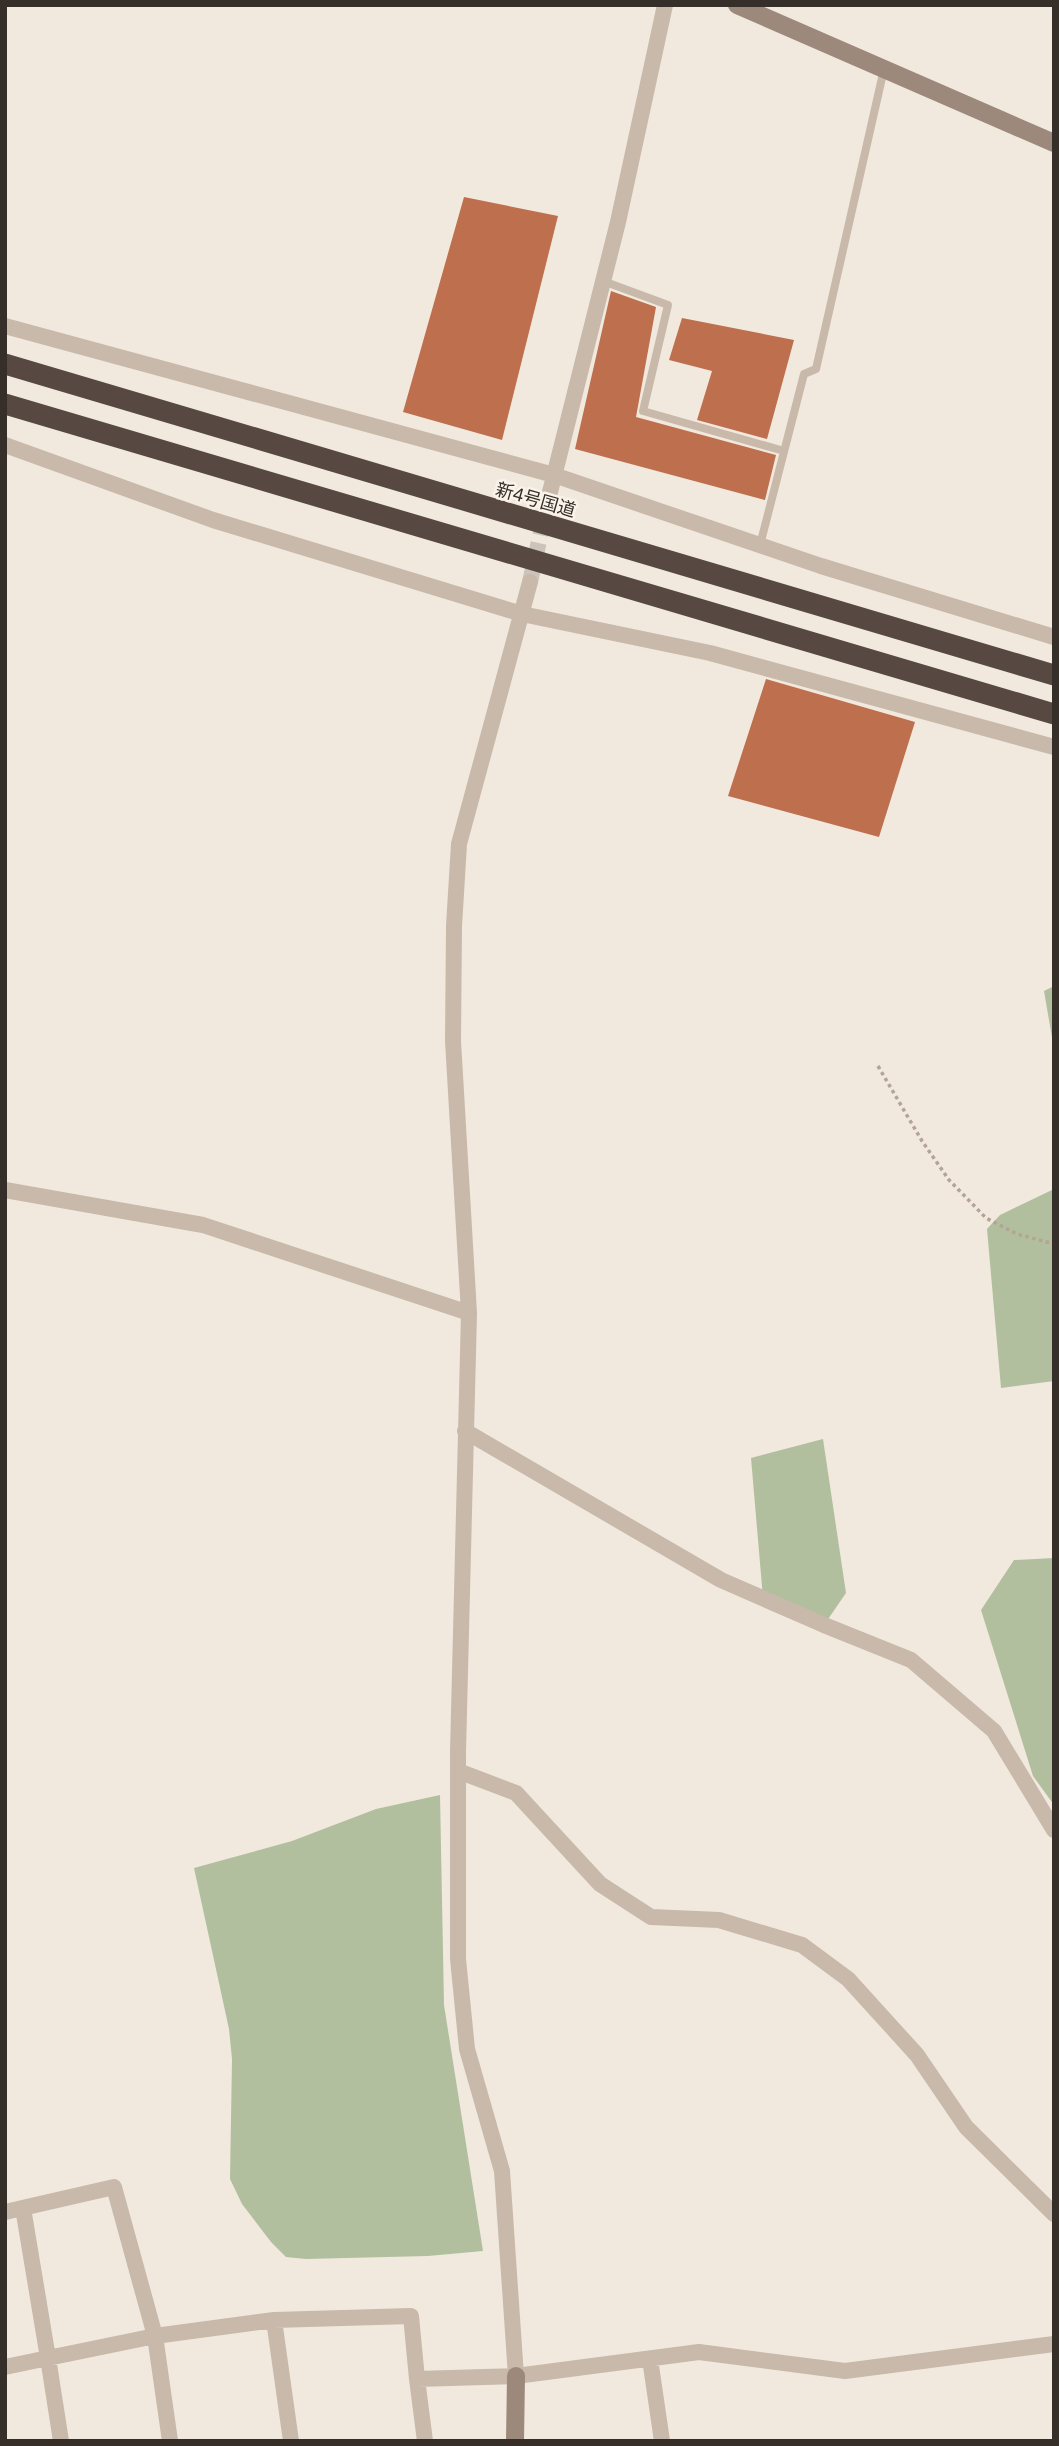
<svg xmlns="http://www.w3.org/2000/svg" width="1059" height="2446" font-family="'Noto Sans','Noto Sans JP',sans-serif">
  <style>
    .green { fill: #b2bf9e }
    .building { fill: #be6f4e }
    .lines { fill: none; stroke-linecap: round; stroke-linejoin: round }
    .street-tunnel { stroke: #ccc4ba; stroke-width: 16; stroke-dasharray: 16 8; stroke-linecap: butt }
    .path { stroke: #b4a494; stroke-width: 3.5; stroke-dasharray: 3.5 3.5; stroke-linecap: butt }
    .lane { stroke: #c8b9aa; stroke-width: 8 }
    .street { stroke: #c8b9aa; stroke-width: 16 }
    .secondary { stroke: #9c897b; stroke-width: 18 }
    .highway { stroke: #574941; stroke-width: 21 }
    .labels { text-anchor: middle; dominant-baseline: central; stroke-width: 5; stroke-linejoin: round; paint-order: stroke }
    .street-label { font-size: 18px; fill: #362e29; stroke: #f9f3ea }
  </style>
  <rect width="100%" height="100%" fill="#f1e9de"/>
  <!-- green -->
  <path class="green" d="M1054 986V1049L1044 991Z
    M1054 1189V1381L1001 1388 987 1229 1000 1215Z
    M823 1439 846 1593 824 1625 763 1598 751 1458Z
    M1054 1558V1805L1033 1776 981 1610 1014 1560Z
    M440 1795 444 2005 483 2251 428 2256 306 2259 286 2257 271 2242 242 2204 230 2179 232 2059 229 2029 194 1868 292 1841 376 1809Z"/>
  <!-- building -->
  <path class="building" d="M464 197 558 216 502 440 403 412Z
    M611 291 656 307 636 417 776 455 765 500 575 449Z
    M682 318 794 340 767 439 697 420 712 371 669 360Z
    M766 679 915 722 879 837 728 796Z"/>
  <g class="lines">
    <!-- street-tunnel -->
    <path class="street-tunnel" d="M530 582 548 500"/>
    <!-- path -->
    <path class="path" d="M878 1066 922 1141 949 1180 986 1218 1017 1234 1054 1244"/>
    <!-- lane -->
    <path class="lane" d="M603 281 668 305 643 411 784 451
      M760 545 804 374 816 369 884 69"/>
    <!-- street -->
    <path class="street" d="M5 326 554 475 821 566 1054 637
      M5 445 213 520 522 614 710 653 1054 747
      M548 500 618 222 665 5
      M5 1190 203 1225 469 1313
      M465 1431 721 1580 824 1625 911 1660 994 1731 1054 1830
      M458 1771 516 1793 600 1884 651 1917 719 1920 802 1945 848 1979 917 2055 966 2127 1054 2214
      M5 2212 114 2187 155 2336 48 2358 61 2441
      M274 2320 291 2441
      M650 2359 662 2441
      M5 2367 48 2358 23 2208
      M516 2376 502 2171 467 2049 458 1959V1752L469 1313 453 1041 454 926 459 844 530 582
      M417 2379 425 2441
      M170 2441 155 2336 274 2320 411 2316 417 2379 516 2376 699 2352 845 2371 1054 2344"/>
    <!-- secondary -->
    <path class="secondary" d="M737 5 1054 143
      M515 2441 516 2376"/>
    <!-- highway -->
    <path class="highway" d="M5 364 1054 675
      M5 404 1054 714"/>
  </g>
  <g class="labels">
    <!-- street labels -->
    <g class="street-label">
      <text transform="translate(536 499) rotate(16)">新4号国道</text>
    </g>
  </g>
  <!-- border -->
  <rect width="1059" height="2446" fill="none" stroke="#362e29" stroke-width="14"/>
</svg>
